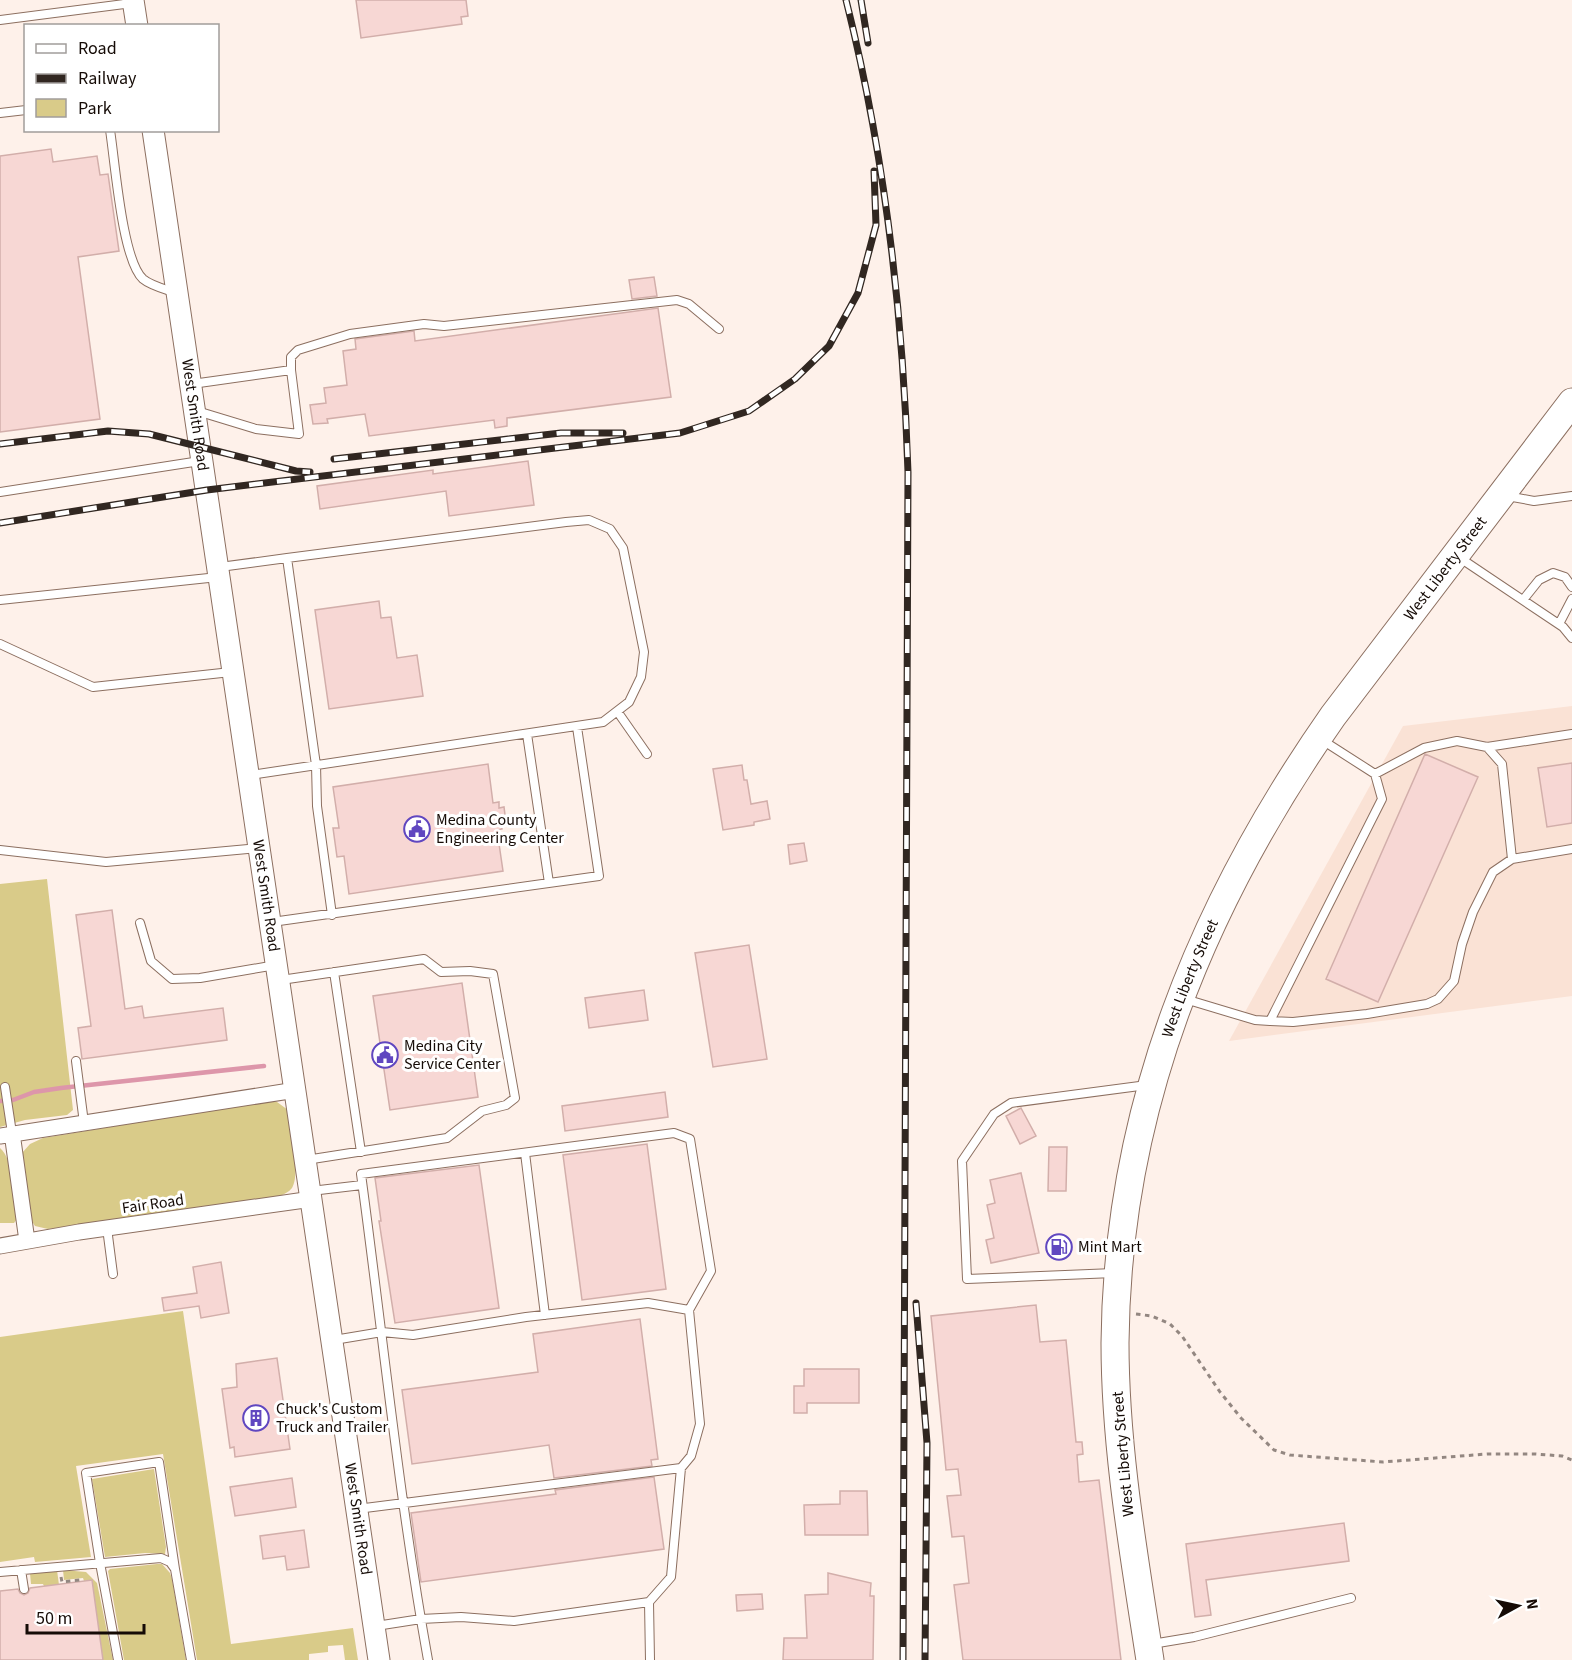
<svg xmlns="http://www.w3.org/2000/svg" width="1572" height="1660" font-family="'Source Sans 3',sans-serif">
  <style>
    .built { fill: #fae2d5 }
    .green { fill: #d9cb89 }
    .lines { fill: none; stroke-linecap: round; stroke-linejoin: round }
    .stream { stroke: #dd96aa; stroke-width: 4.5 }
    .building { fill: #f7d7d4; stroke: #d2aeaa; stroke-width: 1.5 }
    .lane-casing { stroke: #8c6f60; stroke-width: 10 }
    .street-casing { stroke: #8c6f60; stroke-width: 17 }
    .secondary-casing { stroke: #8c6f60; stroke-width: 23 }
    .highway-casing { stroke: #8c6f60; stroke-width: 29 }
    .path { stroke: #938781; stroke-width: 3; stroke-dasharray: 4.5 4.5; stroke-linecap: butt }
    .lane { stroke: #fff; stroke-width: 8 }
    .street { stroke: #fff; stroke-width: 15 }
    .secondary { stroke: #fff; stroke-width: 21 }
    .highway { stroke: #fff; stroke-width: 27 }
    .rail-casing { stroke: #312721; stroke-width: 7 }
    .rail { stroke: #fff; stroke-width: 4.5; stroke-dasharray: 14; stroke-linecap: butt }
    .labels { text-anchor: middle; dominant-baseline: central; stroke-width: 6; stroke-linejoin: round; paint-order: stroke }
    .street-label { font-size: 16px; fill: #150b06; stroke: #fff }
    .poi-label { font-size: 16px; fill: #150b06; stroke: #fff; text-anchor: start }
  </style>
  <rect width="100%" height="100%" fill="#fef1ea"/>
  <!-- built -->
  <path class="built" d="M1572 706V996L1229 1041 1403 726Z"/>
  <!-- green -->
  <path class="green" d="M47 879 73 1110 67 1115 25 1120 0 1127V884Z
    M262 1102H277L288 1110C290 1128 301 1173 292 1188 289 1192 284 1194 280 1196L48 1229 35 1226 28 1215 22 1153 30 1144 43 1138Z
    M0 1148C14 1159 14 1201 17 1219L14 1223H0Z
    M183 1311 231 1644 353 1628 358 1660H345L343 1645 328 1646V1652L309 1654V1660H197L163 1454 76 1466 91 1557 35 1562 34 1557 0 1562V1337Z
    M154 1469 166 1547 165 1554 145 1553 105 1557 92 1479Z
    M157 1564H162L170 1573 172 1579 186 1660H124L108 1571 110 1569Z
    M57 1570 59 1585 44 1586 43 1584H31L30 1573Z
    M63 1570 86 1572 97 1583 113 1660H103L92 1580 84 1581 83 1578 64 1580Z"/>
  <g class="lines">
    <!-- stream -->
    <path class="stream" d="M0 1101 13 1100 34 1092 61 1088 264 1066"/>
  </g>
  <!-- building -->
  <path class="building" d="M356 0H466L468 16 461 17 462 24 361 38Z
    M51 149 53 162 97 156 100 175 108 174 119 251 78 257 100 419 0 432V156Z
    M654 277 657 296 632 299 629 280Z
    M658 308 671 397 507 418V426L495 428 494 420 369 436 365 414 327 419 328 423 313 424 310 405 326 403 324 388 347 385 343 351 356 349 355 339 414 331 415 341Z
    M528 461 534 505 449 516 446 491 320 509 317 486 433 470V474Z
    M379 601 381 618 391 617 397 658 417 655 423 696 329 709 315 610Z
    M1425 754 1478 777 1378 1002 1326 979Z
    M1572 763V823L1547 827 1538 768Z
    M488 764 493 803 499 802V808L504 807 506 823 501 824 502 829 497 830 503 871 349 894 344 856 337 857 333 828H339L333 787Z
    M742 765 744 780H747L751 804 767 801 770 819 754 822V825L723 830 713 769Z
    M804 843 807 861 790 864 788 845Z
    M112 910 125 1009 142 1006 144 1018 223 1008 227 1040 82 1059 78 1028 91 1026 76 915Z
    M749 945 767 1059 713 1067 695 953Z
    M462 983 478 1097 390 1110 373 996Z
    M644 990 648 1020 589 1028 585 998Z
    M665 1092 668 1117 565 1131 562 1106Z
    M1021 1108 1036 1136 1020 1144 1006 1116Z
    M647 1144 666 1289 582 1300 563 1155Z
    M1049 1147H1067L1066 1191H1048Z
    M479 1165 499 1308 395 1323 379 1221H381L375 1178Z
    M1021 1173 1039 1253 991 1263 986 1240 994 1238 987 1205 995 1203 990 1180Z
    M221 1262 229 1313 201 1318 199 1306 164 1311 162 1298 197 1293 193 1267Z
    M1036 1305 1040 1342 1066 1340 1076 1442H1082L1083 1454 1077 1455 1079 1482 1099 1480 1121 1660H963L954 1585 969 1583 964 1536 952 1537 947 1496 961 1495 958 1469 946 1470 931 1316Z
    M640 1319 658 1459 651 1460 652 1466 554 1478 549 1445 412 1464 402 1390 538 1372 533 1334Z
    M277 1358 290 1449 235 1457 234 1447 230 1448 222 1389 237 1387 236 1364Z
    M804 1369H859V1403H807V1413H794V1386H804Z
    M654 1477 664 1549 421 1582 411 1513 556 1494 555 1490Z
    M292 1478 296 1507 235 1516 230 1487Z
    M840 1491H867L868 1535H805L804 1505 840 1504Z
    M1344 1523 1349 1561 1206 1580 1211 1615 1195 1617 1186 1544Z
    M304 1530 309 1567 287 1570 285 1556 263 1559 260 1536Z
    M828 1573 871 1583 870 1596H874L873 1660H783L784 1638H807L805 1595 828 1594Z
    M92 1580 103 1660H0V1591L18 1589 20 1593 24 1595 28 1593 30 1588Z
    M762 1594 763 1609 737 1611 736 1595Z"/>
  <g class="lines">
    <!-- lane casing -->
    <g class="lane-casing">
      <path id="lane" d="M0 20 132 3
        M0 113 26 110
        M110 130C115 161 122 260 143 279 150 285 164 289 173 292
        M291 370V357L298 350 350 334 424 324 444 326 677 300 689 304 719 329
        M192 384 291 370 299 434 256 429 197 411
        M0 492 200 461
        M1507 496 1534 501 1572 496
        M1460 558 1563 627 1572 638
        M220 567 287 558 316 765 317 806 332 915
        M0 600 218 577
        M1523 600 1539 580 1553 573 1565 577 1572 587
        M1559 624 1572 599
        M0 644 93 687 231 672
        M617 711 647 754
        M527 734 549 883
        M1487 747 1502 764 1512 859 1572 849
        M1375 774 1424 748 1457 741 1487 747 1572 734
        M251 775 603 722 629 702 641 677 644 652 623 548 610 529 589 520 566 522 287 558
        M0 850 106 862 258 848
        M272 922 599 876 577 727
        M140 923 151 961 172 979 200 978 276 965
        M334 972 361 1152
        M281 980 424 959 441 972 470 971 493 974 515 1098 506 1105 482 1111 447 1138 306 1160
        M1185 999 1255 1020 1270 1021 1382 799 1375 774 1322 740
        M1270 1021 1293 1022 1367 1014 1427 1004 1438 999 1454 981 1462 944 1473 912 1493 872 1512 859
        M76 1061 84 1123
        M5 1087 12 1133
        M525 1153 545 1315
        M311 1191 362 1185
        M107 1228 113 1274
        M1114 1273 967 1279 962 1161 994 1114 1011 1103 1147 1085
        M334 1340 382 1332 413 1335 526 1317 648 1303 689 1310
        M357 1509 681 1468 691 1456 700 1424 689 1310 711 1271 690 1139 674 1133 361 1174C383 1336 399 1499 428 1660
        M21 1570 24 1589
        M0 1572 161 1558 170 1562 175 1569 191 1660
        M376 1626 421 1619 461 1617 514 1621 649 1602
        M1152 1644 1194 1637 1351 1598
        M118 1660 100 1563 86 1473 159 1462 175 1569
        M650 1660 649 1602 671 1577 681 1468"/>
    </g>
    <!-- street casing -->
    <g class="street-casing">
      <path id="street" d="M12 1133 27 1241
        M0 1136 296 1090
        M0 1246 79 1232 312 1199"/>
    </g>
    <!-- secondary casing -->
    <g class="secondary-casing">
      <g id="secondary">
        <path d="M133 0 137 26"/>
        <path id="s1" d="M153 130 379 1660"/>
      </g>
    </g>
    <!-- highway casing -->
    <g class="highway-casing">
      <g id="highway">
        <path id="s2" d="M1150 1660C1134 1555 1115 1449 1115 1343 1117 1109 1201 905 1333 716L1572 402"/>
      </g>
    </g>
    <!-- path -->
    <path class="path" d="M1136 1314 1152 1316 1170 1324 1182 1336 1220 1392 1241 1418 1274 1450 1290 1455 1383 1462 1487 1454H1535L1562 1456 1572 1460
      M61 1577 62 1582 80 1580V1582"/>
    <!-- lane -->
    <use href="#lane" class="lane"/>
    <!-- street -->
    <use href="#street" class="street"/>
    <!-- secondary -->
    <use href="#secondary" class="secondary"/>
    <!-- highway -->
    <use href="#highway" class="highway"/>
    <!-- rail casing -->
    <g class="rail-casing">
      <path id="rail" d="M846 0C885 155 903 313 908 472L903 1660
        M861 0 868 43
        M0 444 108 431 149 434 296 471 310 472
        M334 459 561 433H623
        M0 523 207 490 680 433 749 411 795 379 829 346 858 293 876 225 874 171
        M916 1303 927 1443 925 1660"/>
    </g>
    <!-- rail -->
    <use href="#rail" class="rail"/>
  </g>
  <!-- icons -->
  <defs>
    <g id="civic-ring" transform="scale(1.35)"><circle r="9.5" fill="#fff" stroke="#6047c0" stroke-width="1.5"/><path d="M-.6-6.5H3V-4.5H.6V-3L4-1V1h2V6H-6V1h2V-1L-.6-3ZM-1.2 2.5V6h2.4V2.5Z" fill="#6047c0"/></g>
    <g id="fuel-ring" transform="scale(1.35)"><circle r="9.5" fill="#fff" stroke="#6047c0" stroke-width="1.5"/><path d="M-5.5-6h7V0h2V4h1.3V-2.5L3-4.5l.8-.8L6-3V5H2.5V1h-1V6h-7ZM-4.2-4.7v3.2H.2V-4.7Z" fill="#6047c0"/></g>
    <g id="building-ring" transform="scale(1.35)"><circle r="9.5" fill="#fff" stroke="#6047c0" stroke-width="1.5"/><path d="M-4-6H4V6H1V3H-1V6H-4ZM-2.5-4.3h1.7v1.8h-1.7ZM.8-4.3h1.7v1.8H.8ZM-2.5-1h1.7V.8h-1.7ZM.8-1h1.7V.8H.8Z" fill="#6047c0"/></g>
  </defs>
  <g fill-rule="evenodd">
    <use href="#civic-ring" x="417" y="829"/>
    <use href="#civic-ring" x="385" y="1055"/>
    <use href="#fuel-ring" x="1059" y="1247"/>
    <use href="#building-ring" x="256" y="1418"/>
  </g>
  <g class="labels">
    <!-- street labels -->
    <g class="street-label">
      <text stroke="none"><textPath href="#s1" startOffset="288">West Smith Road</textPath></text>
      <text stroke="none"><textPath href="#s2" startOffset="1179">West Liberty Street</textPath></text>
      <text stroke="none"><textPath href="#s1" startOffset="774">West Smith Road</textPath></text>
      <text stroke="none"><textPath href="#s2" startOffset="694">West Liberty Street</textPath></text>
      <text transform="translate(153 1204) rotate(-8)">Fair Road</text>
      <text transform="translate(1123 1454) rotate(-95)">West Liberty Street</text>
      <text stroke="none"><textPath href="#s1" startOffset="1404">West Smith Road</textPath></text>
    </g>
    <!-- poi labels -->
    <g class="poi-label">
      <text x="436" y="820">Medina County<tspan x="436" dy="18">Engineering Center</tspan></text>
      <text x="404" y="1046">Medina City<tspan x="404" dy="18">Service Center</tspan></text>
      <text x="1078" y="1247">Mint Mart</text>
      <text x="276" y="1409">Chuck's Custom<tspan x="276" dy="18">Truck and Trailer</tspan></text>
    </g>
  </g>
  <!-- legend -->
  <rect x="24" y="24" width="195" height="108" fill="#ffffff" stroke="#a19d9b" stroke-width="1.5"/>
  <rect x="36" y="44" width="30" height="9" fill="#ffffff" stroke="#a19d9b" stroke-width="1.5"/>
  <text x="78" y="54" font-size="18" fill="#150b06">Road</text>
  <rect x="36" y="74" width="30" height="9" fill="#312721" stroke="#a19d9b" stroke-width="1.5"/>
  <text x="78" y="84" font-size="18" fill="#150b06">Railway</text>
  <rect x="36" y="99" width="30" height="18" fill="#d9cb89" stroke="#a19d9b" stroke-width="1.5"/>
  <text x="78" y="114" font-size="18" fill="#150b06">Park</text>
  <!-- north arrow -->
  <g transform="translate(1518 1606) rotate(82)" stroke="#ffffff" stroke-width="4.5" paint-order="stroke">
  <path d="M0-4.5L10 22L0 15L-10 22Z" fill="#150b06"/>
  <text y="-9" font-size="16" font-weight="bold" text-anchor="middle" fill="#150b06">N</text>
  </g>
  <!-- scale -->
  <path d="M27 1624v9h117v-9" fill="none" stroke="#150b06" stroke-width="3"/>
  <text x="36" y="1624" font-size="18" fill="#150b06" stroke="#ffffff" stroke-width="4.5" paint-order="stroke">50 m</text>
</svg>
